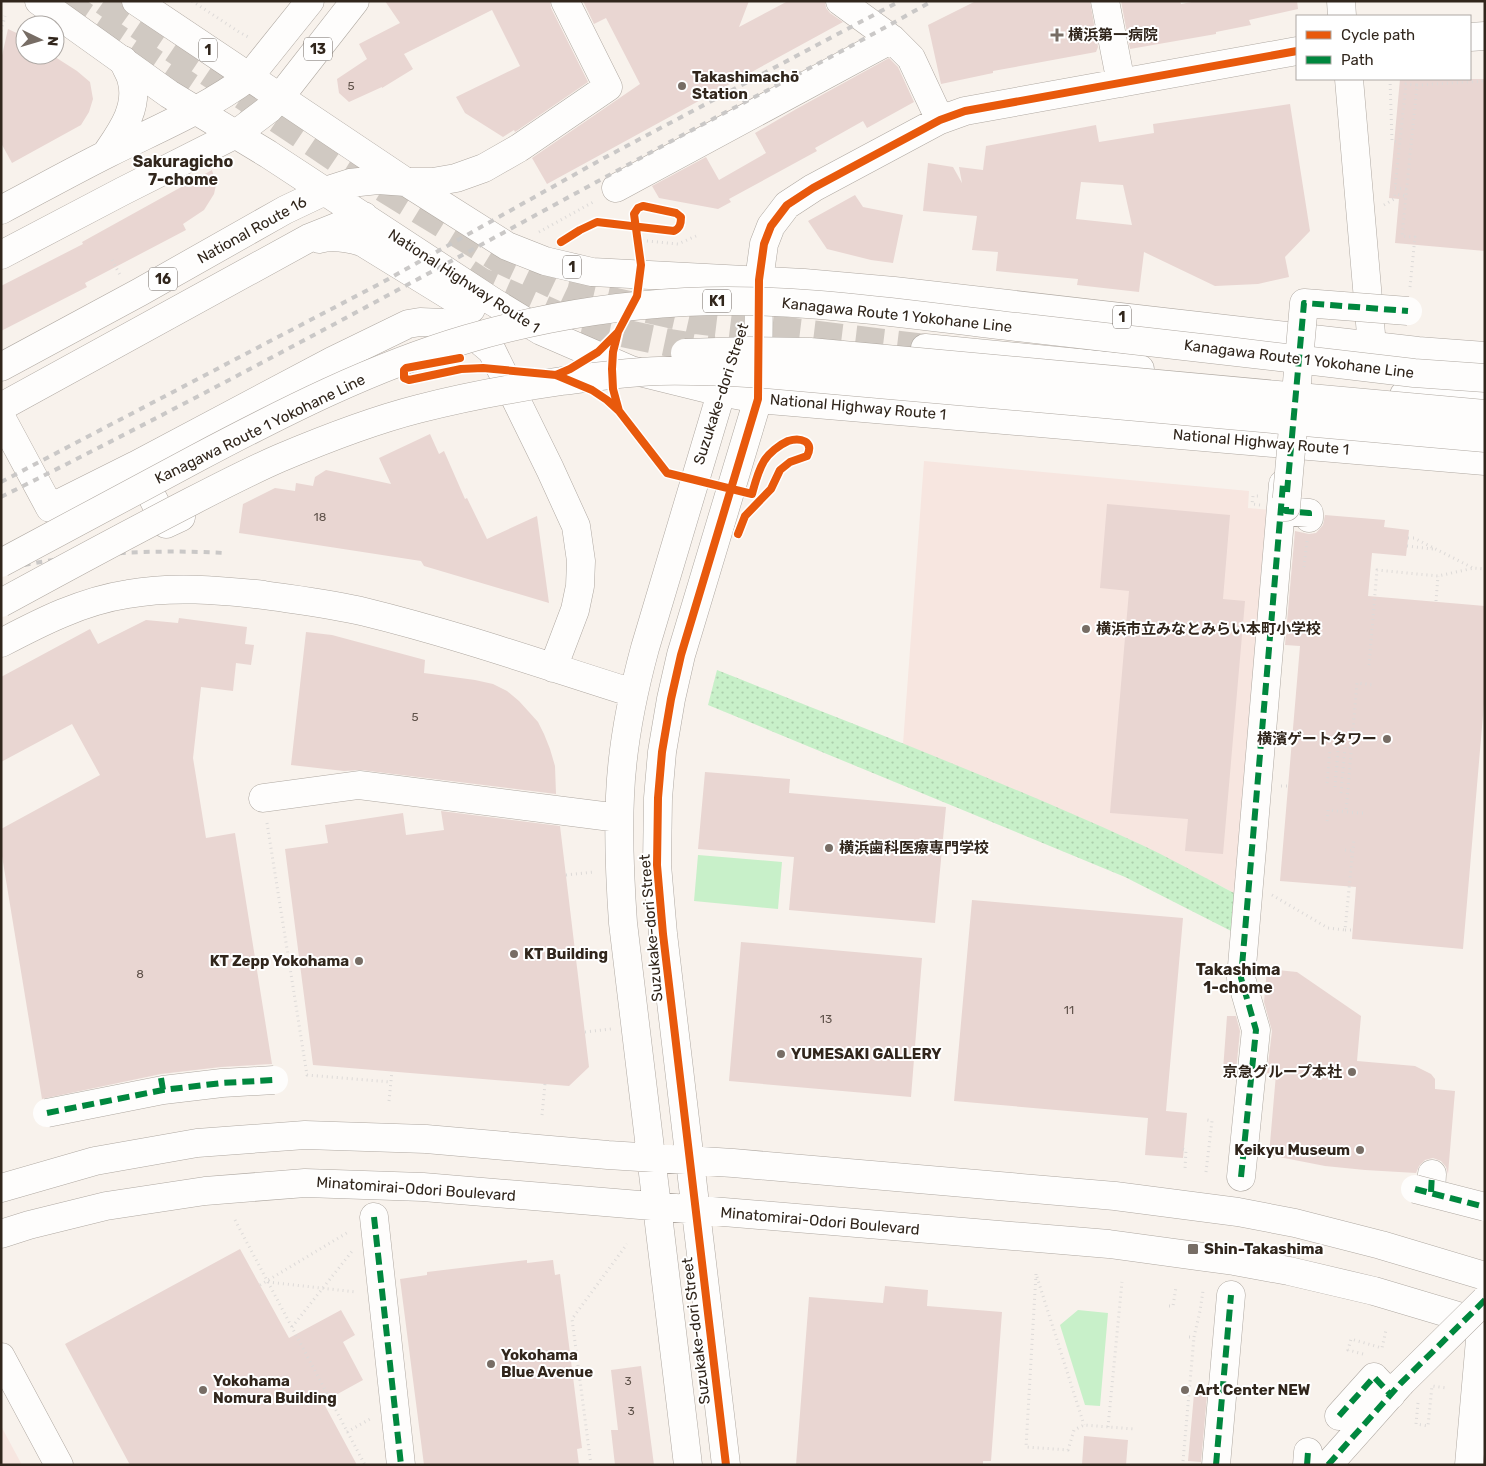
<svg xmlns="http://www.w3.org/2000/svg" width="1486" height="1466" font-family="Rubik,'Noto Sans JP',sans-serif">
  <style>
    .education { fill: #f7e6e0 }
    .grass { fill: url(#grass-dots) }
    .garden { fill: #c8f0c9 }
    .building { fill: #e9d6d2; fill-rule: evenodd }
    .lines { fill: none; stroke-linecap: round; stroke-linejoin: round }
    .highway-tunnel { stroke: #d0c9c2; stroke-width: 28; stroke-dasharray: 28 14; stroke-linecap: butt }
    .minor-casing { stroke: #afa8a1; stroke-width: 29 }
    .major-casing { stroke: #afa8a1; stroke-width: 29 }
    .highway-casing { stroke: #afa8a1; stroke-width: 29 }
    .path { stroke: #dddad8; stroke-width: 3; stroke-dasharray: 1 4; stroke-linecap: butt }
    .minor { stroke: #fefdfc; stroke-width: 28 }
    .major { stroke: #fefdfc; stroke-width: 28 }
    .highway { stroke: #fefdfc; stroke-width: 28 }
    .rail { stroke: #cac8c7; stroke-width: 4; stroke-dasharray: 6 6; stroke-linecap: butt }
    .minor-bridge-casing { stroke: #afa8a1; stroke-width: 29; stroke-linecap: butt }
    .highway-bridge-casing { stroke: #afa8a1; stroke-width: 29; stroke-linecap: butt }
    .path-bridge { stroke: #dddad8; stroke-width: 3; stroke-dasharray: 1 4; stroke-linecap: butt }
    .minor-bridge { stroke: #fefdfc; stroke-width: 28 }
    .highway-bridge { stroke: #fefdfc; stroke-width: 28 }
    .quiet { stroke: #00873e; stroke-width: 6; stroke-dasharray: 12 6; stroke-linecap: butt }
    .cycleway-casing { stroke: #fff; stroke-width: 11 }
    .cycleway { stroke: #e8590c; stroke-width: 8 }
    .poi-dot { fill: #776d65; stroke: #fff; stroke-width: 2 }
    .labels { text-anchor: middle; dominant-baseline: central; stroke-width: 4; stroke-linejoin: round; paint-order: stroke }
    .number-label { font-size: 12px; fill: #5f524a }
    .shield { fill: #fff; stroke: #6f6760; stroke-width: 1 }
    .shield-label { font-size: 14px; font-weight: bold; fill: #31261c }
    .poi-label { font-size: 15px; font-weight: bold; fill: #31261c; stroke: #fff; text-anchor: start }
    .street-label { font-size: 15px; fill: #31261c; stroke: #fff }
    .neighbourhood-label { font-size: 16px; font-weight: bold; fill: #31261c; stroke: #fff }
  </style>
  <defs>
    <pattern id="grass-dots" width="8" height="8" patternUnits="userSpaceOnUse" patternTransform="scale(1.25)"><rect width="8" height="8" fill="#c8f0c9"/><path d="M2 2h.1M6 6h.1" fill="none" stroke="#acceac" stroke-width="1.8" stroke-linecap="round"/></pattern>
  </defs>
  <rect width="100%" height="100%" fill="#f8f2ec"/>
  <!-- education -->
  <path class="education" d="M924 461 1249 491 1248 508 1271 510 1238 895 1133 841 1069 813 903 744Z
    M1 1426 22 1465H1Z"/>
  <!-- grass -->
  <path class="grass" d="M717 670C855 725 995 778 1131 840 1167 856 1203 877 1238 895L1235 933 1125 877 708 705Z"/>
  <!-- garden -->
  <path class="garden" d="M698 855 782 862 778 909 694 901Z
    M1078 1310 1108 1313 1100 1406 1085 1405 1060 1325Z"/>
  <!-- building -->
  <path class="building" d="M385 1H550L551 8 588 82 515 132 514 130 503 137 465 113 456 97 520 66 492 10 404 54 413 69 382 88V87L349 102 339 93 337 79 367 59 359 44 400 23Z
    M583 1H749L739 27 788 1H825L826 8 830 13 843 22 547 184 532 158 640 84 606 18 594 24Z
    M976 1H1090L1098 47 1096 52 993 71V73L941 84 928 25Z
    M1121 1H1180L1181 4 1197 1H1297L1298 9 1249 20 1251 25 1216 32V34L1130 49Z
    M8 29 25 37V55H52L77 71 90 82 93 99 89 112 81 125 12 163 1 143V60Z
    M889 58 898 67 914 102 867 128 863 121 815 148 817 151 729 199 731 202 718 209 659 198 652 186 706 157 719 180 766 153 755 133 798 108Z
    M1400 79H1485V251L1395 243 1399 199 1389 198Z
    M1290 104 1310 231 1285 257 1289 277 1258 284 1215 286 1144 252 1139 292 1077 285 1078 279 996 271 998 252 972 250 977 216 923 211 928 163 953 167 962 183 959 167 983 170 986 146 1096 125 1099 142 1154 133 1153 124ZM1081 182 1123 185 1132 225 1076 219Z
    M212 170 216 185 214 194 204 210 183 224 186 230 85 283 87 287 1 331V286L83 244 82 242Z
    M855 195 863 207 903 215 893 263 871 260 827 249 808 221Z
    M430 434 439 454 444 451 465 499 467 498 487 539 537 516 549 603 424 566 421 561 239 533 243 504 275 488 295 491 296 483 313 486 315 477 326 470 391 484 379 458Z
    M1107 504 1230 515 1223 599 1245 601 1223 854 1185 851 1188 819 1110 813 1129 591 1100 588Z
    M1325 515 1385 520 1384 527 1409 530 1406 556 1372 553 1368 596 1485 606V692L1463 949 1352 939 1356 887 1280 881 1300 646 1285 645 1295 531 1309 534 1316 533 1323 525Z
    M179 618 247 627 245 644 254 645 251 665 236 663 233 691 201 687 193 758 206 838 235 833 272 1064 221 1067 161 1074 42 1099 1 850V829L100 775 72 724 1 762V677L90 629 98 644 146 620 178 623Z
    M306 632 332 635 425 660 424 673 475 680 493 684 507 691 519 701 529 712 538 722 544 734 550 749 555 766 556 794 361 770 344 771 291 765Z
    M705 772 790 779 789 793 946 807 935 923 789 910 794 857 698 849Z
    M441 811 560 826 589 1067 569 1086 313 1065 285 849 328 843 325 825 403 813 406 835 444 830Z
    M972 900 1183 918 1166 1111 1187 1113 1183 1158 1145 1155 1148 1118 954 1101Z
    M741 942 922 958 911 1097 729 1081Z
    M1267 969 1297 972 1361 1016 1357 1061 1415 1066 1431 1074 1435 1079V1089L1455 1091 1448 1174 1446 1167 1441 1161 1433 1158 1425 1160 1419 1166 1416 1173 1365 1170 1325 1166 1269 1155 1276 1074 1267 1073 1272 1031 1264 1002Z
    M1227 1016H1236L1240 1031 1236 1071 1223 1070Z
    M240 1249 289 1338 341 1310 355 1335 343 1342 363 1380 323 1402 357 1465H130L65 1344Z
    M527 1260V1263L553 1260 555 1275 560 1274 582 1448 577 1449 579 1465H424L400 1279 427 1275V1272Z
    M885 1286 928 1290 927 1306 1002 1312 991 1461H983V1465H796L809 1297 883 1303Z
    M641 1366 654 1465H615L611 1430H618L611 1370Z
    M1194 1394 1207 1395 1201 1462 1188 1461Z
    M1084 1436 1128 1440 1126 1465H1082Z"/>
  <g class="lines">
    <!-- highway-tunnel -->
    <path class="highway-tunnel" d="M62 1 266 138
      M104 1 135 23 346 165 501 260 567 291 696 320 925 348
      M468 273 480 281 575 323 670 343 713 350"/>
    <!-- minor casing -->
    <g class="minor-casing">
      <path id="minor" d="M840 1 892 39 911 58 940 120
        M1105 1 1121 83
        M1341 1 1342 16
        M1470 37 1485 36
        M1349 79 1372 346
        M106 154C121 132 140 107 131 78 129 72 125 66 123 60
        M406 182H433L456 178 484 168 519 148 608 87 565 1
        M616 188 892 39
        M1 210C37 191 73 171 109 153 157 129 206 109 249 77
        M1 255 123 191 236 134 269 109 280 97
        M1 417 50 508 136 465 332 361 408 324 420 322 443 323 473 335 492 351 550 469 576 526 581 561 580 586 575 610 553 668
        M136 465 166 524 181 517
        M1286 507V511L1309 513V518
        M1 643C41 622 82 601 128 594 173 586 218 590 264 595 297 600 332 604 365 612 455 634 544 665 633 693
        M263 798 359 785 619 818
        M1241 1177 1256 1030 1241 978 1283 484
        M1 1188 95 1161 197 1143 305 1135 426 1139 608 1155 733 1163 1115 1196 1238 1212 1295 1223 1381 1245 1485 1276
        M1431 1192 1432 1174
        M374 1217 401 1465
        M1 1234 29 1225 106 1206 205 1191 305 1183 423 1187 1109 1244 1234 1261 1289 1271 1374 1291 1485 1324
        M1 1357 59 1465
        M1339 1416 1374 1377 1391 1395
        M688 1465 623 923C620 880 618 838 620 796 622 746 632 696 645 648L728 370
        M726 1465 663 934 657 865 658 798 662 752 671 699 681 655 758 399 759 280 764 244 771 226 787 205 813 188 940 120 965 111 1297 51
        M1216 1465 1231 1295
        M1307 1465 1308 1452
        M1328 1465 1401 1383
        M1469 1465 1483 1306"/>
    </g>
    <!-- major casing -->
    <g class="major-casing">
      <path id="major" d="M249 77 310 1
        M280 97 355 1"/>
    </g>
    <!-- highway casing -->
    <g class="highway-casing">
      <path id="highway" d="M39 1 169 94 268 154 492 301 541 331 631 370 720 392 758 399 1485 461
        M136 1 406 182 507 246 545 261 592 272 804 283 894 291 1418 351 1485 356
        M319 239C334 235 348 238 362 242L471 309
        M925 348 1140 369
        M1 367 140 292 285 210 325 191 350 183 378 180 406 182
        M1404 395 1463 396 1485 394
        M1 407 309 238 364 216"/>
    </g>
    <!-- path -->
    <path class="path" d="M192 1 239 32 250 38
      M1 31 5 16
      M1390 79 1392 141 1400 142
      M1406 189 1395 188 1406 84 1417 85
      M1384 205 1394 199 1395 194 1406 196
      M539 232 595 201
      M637 240 678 244 696 236
      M112 260 120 275
      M1410 287 1415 237 1402 236 1417 85 1485 81
      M1408 538H1414L1473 568
      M1407 546 1433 549
      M1304 567 1307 541
      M1436 601 1438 576
      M1369 665 1377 570 1438 576 1474 568 1485 569
      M1327 783 1330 749
      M1281 786H1289
      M1335 787 1338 750
      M1341 793 1345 747 1351 748
      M1363 813 1346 812 1357 683 1374 685
      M1327 821 1328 810 1346 812
      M267 823 307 1075 391 1082
      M1345 850 1352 851
      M566 875 594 872
      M1272 895 1328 928 1345 930 1354 838
      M1345 930H1353
      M585 1032 611 1029
      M389 1101 392 1071
      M542 1115 545 1084
      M1183 1149 1186 1150 1185 1169
      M1206 1172 1212 1121 1207 1120
      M235 1220 365 1465
      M1036 1274 1026 1447 1068 1450 1074 1430 1084 1425 1134 1429
      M1037 1277 1084 1425
      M268 1282 356 1292
      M260 1285 350 1231
      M1169 1306H1173L1176 1287
      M292 1327 353 1250
      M1189 1337H1194L1200 1311 1203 1291
      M1363 1354 1348 1350 1351 1339 1382 1348 1386 1330
      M1418 1403 1416 1424 1428 1426 1432 1386 1447 1388
      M1108 1427 1122 1282
      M347 1432 370 1419
      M1183 1461 1194 1337
      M591 1465 572 1319 627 1244"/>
    <!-- minor -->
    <use href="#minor" class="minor"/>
    <!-- major -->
    <use href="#major" class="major"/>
    <!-- highway -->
    <use href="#highway" class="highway"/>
    <!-- rail -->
    <path class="rail" d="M1 482 383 282 604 158 900 1
      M1 497C226 385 446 264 666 144 755 96 845 51 932 1
      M1 570C74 553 150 549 224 553"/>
    <!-- minor-bridge casing -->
    <g class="minor-bridge-casing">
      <path id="minor-bridge" d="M1283 507H1286L1304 303 1408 311
        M47 1113 163 1090 222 1083 274 1080
        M1415 1189 1485 1207
        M1401 1383 1485 1300"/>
    </g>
    <!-- highway-bridge casing -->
    <g class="highway-bridge-casing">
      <path id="highway-bridge" d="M685 353 749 351 810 352 1485 414
        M1 563C66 528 132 493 197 458 284 412 372 367 467 339 538 318 611 306 685 302 794 296 909 315 1017 327 1149 342 1282 357 1414 373L1485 378
        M1 603C65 568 128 534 192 501 221 486 250 471 280 458 325 439 371 421 418 409 465 397 513 388 562 381 594 377 626 372 659 371 695 370 730 372 765 374L1485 438"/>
    </g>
    <!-- path-bridge -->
    <path class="path-bridge" d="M1260 505 1252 504 1253 496H1260"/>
    <!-- minor-bridge -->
    <use href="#minor-bridge" class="minor-bridge"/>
    <!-- highway-bridge -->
    <use href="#highway-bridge" class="highway-bridge"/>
    <!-- quiet -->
    <path class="quiet" d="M1287 492 1304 303 1408 311
      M1286 507V511L1309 513V518
      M161 1078 163 1090
      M47 1113 163 1090 222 1083 274 1080
      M1241 1177 1256 1030 1241 978 1283 484
      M1415 1189 1485 1207
      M1431 1192 1432 1174
      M374 1217 401 1465
      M1339 1416 1374 1377 1391 1395
      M1216 1465 1231 1295
      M1307 1465 1308 1452
      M1328 1465 1401 1383 1485 1300"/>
    <!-- cycleway casing -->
    <g class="cycleway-casing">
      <path id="cycleway" d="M561 242 580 230 597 222 674 231C680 228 681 224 681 217L676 213 643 206 638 208 634 214 641 265 637 296 618 332 613 352 612 369 613 389 619 411 667 473 752 494C755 483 758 471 764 461 769 453 779 445 788 441 800 437 815 441 807 456L790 462 780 470 771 489 745 516 738 534
        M460 358 406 368 404 370V378L409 380 461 369 483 368 556 375 592 390 607 400 619 411
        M556 375 570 369 598 352 617 333
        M726 1465 663 934 657 865 658 798 662 752 671 699 681 655 758 399 759 280 764 244 771 226 787 205 813 188 940 120 965 111 1297 51"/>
    </g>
    <!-- cycleway -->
    <use href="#cycleway" class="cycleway"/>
  </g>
  <!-- markers -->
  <g class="poi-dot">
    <path d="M1054.5 27.5h5v5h5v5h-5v5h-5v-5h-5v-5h5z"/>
    <circle cx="682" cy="86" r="5"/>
    <circle cx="1086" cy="629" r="5"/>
    <circle cx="1387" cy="739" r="5"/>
    <circle cx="829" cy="848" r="5"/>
    <circle cx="514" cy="954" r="5"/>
    <circle cx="359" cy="961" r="5"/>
    <circle cx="781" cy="1054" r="5"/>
    <circle cx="1352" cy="1072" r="5"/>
    <circle cx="1360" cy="1150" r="5"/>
    <rect x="1187" y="1243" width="12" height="12" rx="2.5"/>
    <circle cx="491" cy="1364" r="5"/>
    <circle cx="203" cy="1390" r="5"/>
    <circle cx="1185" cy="1390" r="5"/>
  </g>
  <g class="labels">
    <!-- number labels -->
    <g class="number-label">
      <text x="351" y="86">5</text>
      <text x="320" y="517">18</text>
      <text x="415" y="717">5</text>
      <text x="140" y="974">8</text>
      <text x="1069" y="1010">11</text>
      <text x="826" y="1019">13</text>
      <text x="628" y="1381">3</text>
      <text x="631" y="1411">3</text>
    </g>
    <!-- shield labels -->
    <g class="shield">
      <rect x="304" y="37.5" width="28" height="23" rx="4"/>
      <rect x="199" y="38.5" width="18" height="23" rx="4"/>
      <rect x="563" y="255.5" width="18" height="23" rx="4"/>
      <rect x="149" y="267.5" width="28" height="23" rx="4"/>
      <rect x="703" y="289.5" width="28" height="23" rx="4"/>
      <rect x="1113" y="305.5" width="18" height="23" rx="4"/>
    </g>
    <g class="shield-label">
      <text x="318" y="49">13</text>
      <text x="208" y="50">1</text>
      <text x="572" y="267">1</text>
      <text x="163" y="279">16</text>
      <text x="717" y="301">K1</text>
      <text x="1122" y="317">1</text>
    </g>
    <!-- poi labels -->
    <g class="poi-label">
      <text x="1068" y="35">横浜第一病院</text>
      <text x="692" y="77">Takashimachō<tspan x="692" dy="17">Station</tspan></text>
      <text x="1096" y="629">横浜市立みなとみらい本町小学校</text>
      <text x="1377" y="739" text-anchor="end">横濱ゲートタワー</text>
      <text x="839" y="848">横浜歯科医療専門学校</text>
      <text x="524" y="954">KT Building</text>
      <text x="349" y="961" text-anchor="end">KT Zepp Yokohama</text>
      <text x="791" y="1054">YUMESAKI GALLERY</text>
      <text x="1342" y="1072" text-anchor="end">京急グループ本社</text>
      <text x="1350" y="1150" text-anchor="end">Keikyu Museum</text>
      <text x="1204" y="1249">Shin-Takashima</text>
      <text x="501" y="1355">Yokohama<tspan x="501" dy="17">Blue Avenue</tspan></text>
      <text x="213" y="1381">Yokohama<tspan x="213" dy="17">Nomura Building</tspan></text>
      <text x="1195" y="1390">Art Center NEW</text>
    </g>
    <!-- street labels -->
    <g class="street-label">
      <text transform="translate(252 230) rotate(-29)">National Route 16</text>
      <text transform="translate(464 281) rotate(33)">National Highway Route 1</text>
      <text transform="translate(897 315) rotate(6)">Kanagawa Route 1 Yokohane Line</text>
      <text transform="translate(1299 359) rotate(7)">Kanagawa Route 1 Yokohane Line</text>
      <text transform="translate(721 394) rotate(-72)">Suzukake-dori Street</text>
      <text transform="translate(858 407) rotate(5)">National Highway Route 1</text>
      <text transform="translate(260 429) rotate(-26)">Kanagawa Route 1 Yokohane Line</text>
      <text transform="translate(1261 442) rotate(5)">National Highway Route 1</text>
      <text transform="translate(651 928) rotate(-95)">Suzukake-dori Street</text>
      <text transform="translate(416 1189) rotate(4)">Minatomirai-Odori Boulevard</text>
      <text transform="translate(820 1221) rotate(5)">Minatomirai-Odori Boulevard</text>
      <text transform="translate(696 1331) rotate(-97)">Suzukake-dori Street</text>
    </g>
    <!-- neighbourhood labels -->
    <g class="neighbourhood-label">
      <text x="183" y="161">Sakuragicho<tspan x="183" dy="18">7-chome</tspan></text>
      <text x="1238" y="969">Takashima<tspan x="1238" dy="18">1-chome</tspan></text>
    </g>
  </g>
  <!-- border -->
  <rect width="1486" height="1466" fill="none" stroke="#31261c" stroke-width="5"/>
  <!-- legend -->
  <rect x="1296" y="15" width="175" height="65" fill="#ffffff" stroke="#ada8a4"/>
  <rect x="1306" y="31" width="25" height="8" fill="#e8590c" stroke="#ada8a4"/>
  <text x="1341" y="40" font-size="15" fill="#31261c">Cycle path</text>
  <rect x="1306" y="56" width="25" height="8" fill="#00873e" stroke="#ada8a4"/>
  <text x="1341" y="65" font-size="15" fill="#31261c">Path</text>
  <!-- north arrow -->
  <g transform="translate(40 40) rotate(95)"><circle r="24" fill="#ffffff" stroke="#ada8a4"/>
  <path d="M0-4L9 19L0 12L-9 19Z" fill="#776d65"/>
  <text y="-8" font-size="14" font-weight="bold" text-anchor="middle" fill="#31261c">N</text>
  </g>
</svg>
